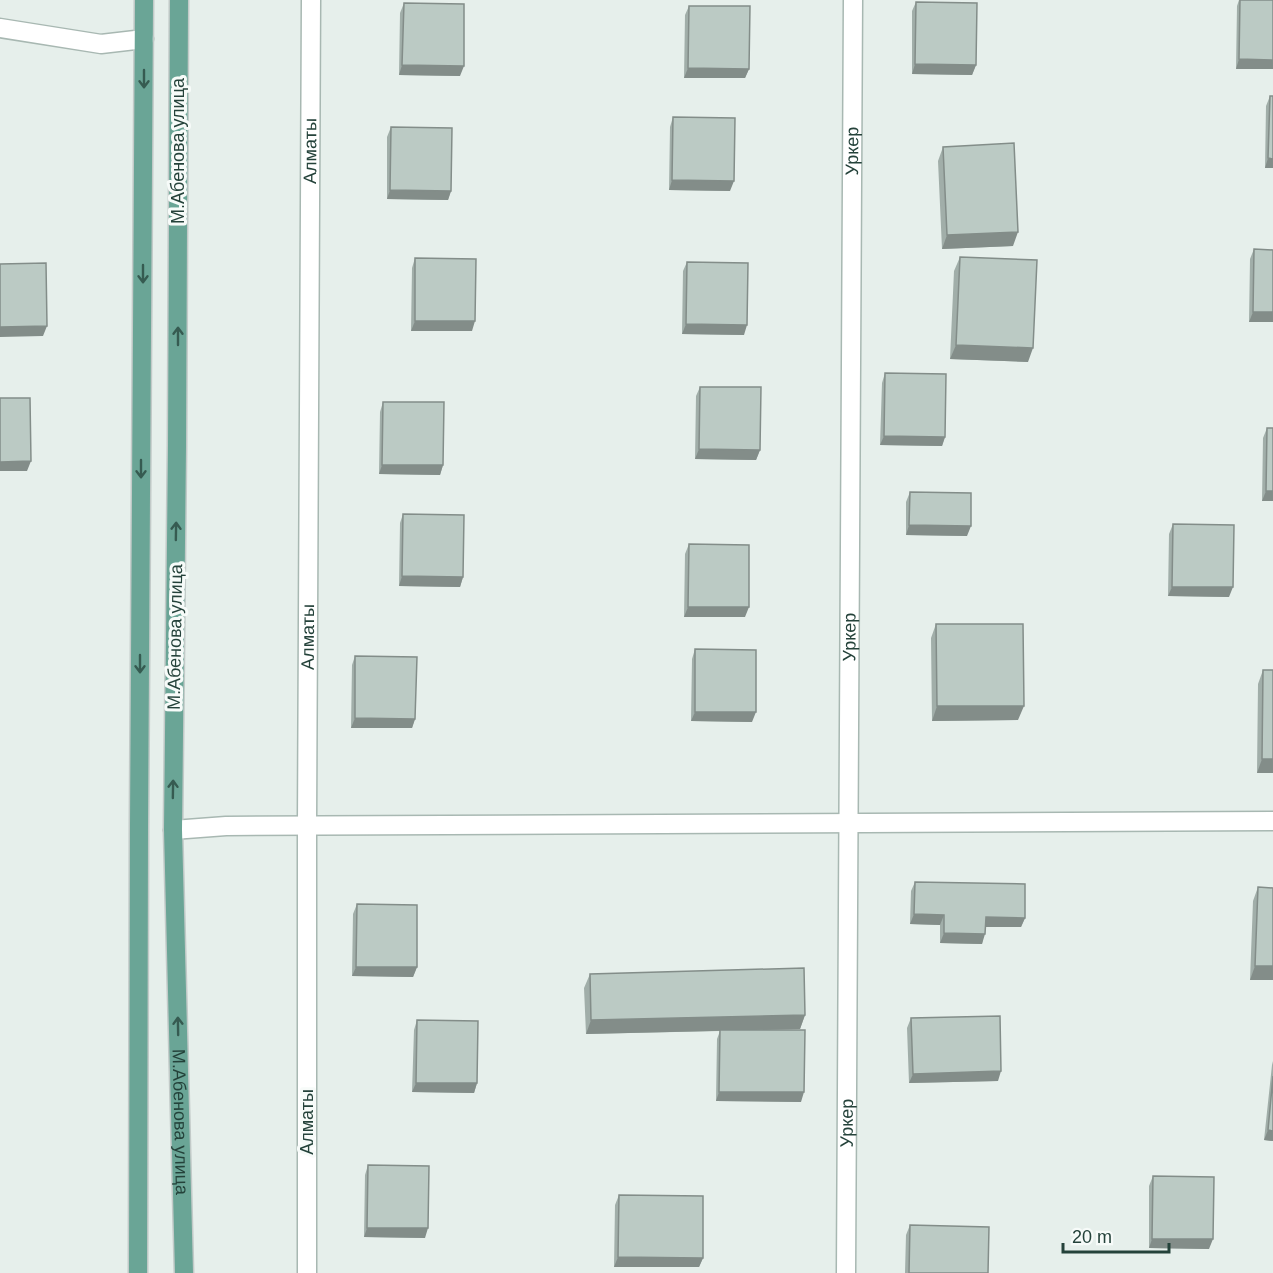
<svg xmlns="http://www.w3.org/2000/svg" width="1273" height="1273" font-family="Helvetica,sans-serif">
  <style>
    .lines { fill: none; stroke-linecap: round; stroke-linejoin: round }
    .minor-casing { stroke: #a8b8b2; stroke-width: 21 }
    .major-casing { stroke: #c2cac8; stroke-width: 21 }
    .minor { stroke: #fff; stroke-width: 18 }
    .major { stroke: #6aa596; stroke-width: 18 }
    .wall { fill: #a1aea9 }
    .shaded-wall { fill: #838d89 }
    .building { fill: #bbcac4; stroke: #838d89; stroke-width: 1.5 }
    .oneway { stroke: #365b51 }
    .labels { text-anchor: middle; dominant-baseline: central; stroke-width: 6; stroke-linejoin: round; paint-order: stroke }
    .street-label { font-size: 18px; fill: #24423a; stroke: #f7fbf9 }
  </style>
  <rect width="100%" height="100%" fill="#e6efeb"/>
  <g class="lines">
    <!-- minor casing -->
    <g class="minor-casing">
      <g id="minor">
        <path d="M0 28 101 44 144 39"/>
        <path d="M173 830 226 826 1273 821"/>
        <path id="s1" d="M307 1273V825L311 0"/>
        <path id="s2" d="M846 1273 853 0"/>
      </g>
    </g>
    <!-- major casing -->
    <g class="major-casing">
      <g id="major">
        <path id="s3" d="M179 0 177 446 173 830 184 1273"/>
        <path d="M138 1273 139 826 144 0"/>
      </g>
    </g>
    <!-- minor -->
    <use href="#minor" class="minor"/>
    <!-- major -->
    <use href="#major" class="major"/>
  </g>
  <!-- wall -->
  <path class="wall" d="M1239 0H1273V69H1236L1237 6Z
    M916 2 976 65 972 75 912 74V11Z
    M404 3 460 76 399 75 400 13Z
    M689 6 749 69 745 78H684L685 15Z
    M1270 96 1273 168H1265L1266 106Z
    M673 117 730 191 669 190 670 127Z
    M391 127 451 191 448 200 387 199V137Z
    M943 147 1013 246 942 249 938 161Z
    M1254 249 1273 250V322H1249L1250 259Z
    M960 257 1028 362 950 359 954 271Z
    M415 258 472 331H411L412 268Z
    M687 262 744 335 682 334 683 271Z
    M885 373 945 437 942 446 880 445 882 383Z
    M700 387 760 450 756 460 695 459 696 396Z
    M383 402 443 465 440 475 379 474 380 412Z
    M1267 428H1273V501H1262L1263 438Z
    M910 492 967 536 906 535V502Z
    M403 514 463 577 460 587 399 586 400 523Z
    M1173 524 1229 597 1168 596 1169 534Z
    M689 544 745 617H684L685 554Z
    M936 624 1018 720 932 721 931 638Z
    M695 649 752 722 691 721 692 659Z
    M355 656 415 719 412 728H351L352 665Z
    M1263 670 1273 773H1257L1258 684Z
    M915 882 1025 918 1021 927H985L982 944 940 943V925L910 924 911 891Z
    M1258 887 1273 888V980H1250L1253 901Z
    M357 904 417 967 413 977 352 976 353 914Z
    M590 974 805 1015 800 1029 755 1030 801 1102 716 1101 717 1039 720 1031 586 1034 584 988Z
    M911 1018 998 1081 909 1083 907 1028Z
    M417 1020 477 1083 474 1093 412 1092 414 1030Z
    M1273 1061V1141L1264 1140 1272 1065Z
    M368 1165 425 1238 364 1237 365 1175Z
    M1153 1176 1209 1249 1149 1248V1186Z
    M619 1195 703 1258 699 1267H614L615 1205Z
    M910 1225 988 1273H905L906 1235Z"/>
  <!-- shaded-wall -->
  <path class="shaded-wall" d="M1239 59 1273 60V69H1236Z
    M915 64 976 65 972 75 912 74Z
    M402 65 464 66 460 76 399 75Z
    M688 68 749 69 745 78H684Z
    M1268 158 1273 159V168H1265Z
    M672 180 734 181 730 191 669 190Z
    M390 190 451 191 448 200 387 199Z
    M1018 232 1013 246 942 249 947 235Z
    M1253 312H1273V322H1249Z
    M415 321H475L472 331H411Z
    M686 324 747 325 744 335 682 334Z
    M47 326 43 336 0 337V327Z
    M956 345 1033 348 1028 362 950 359Z
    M884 436 945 437 942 446 880 445Z
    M699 449 760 450 756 460 695 459Z
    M31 461 27 471H0V462Z
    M382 465H443L440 475 379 474Z
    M1266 491H1273V501H1262Z
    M909 525 971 526 967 536 906 535Z
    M402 576 463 577 460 587 399 586Z
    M1172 587H1233L1229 597 1168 596Z
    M688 607H749L745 617H684Z
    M937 706H1024L1018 720 932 721Z
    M695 712H756L752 722 691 721Z
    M355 718 415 719 412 728H351Z
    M1262 759H1273V773H1257Z
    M914 914 944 915 940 925 910 924Z
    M986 917 1025 918 1021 927H982Z
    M944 933 985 934 982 944 940 943Z
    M1255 966H1273V980H1250Z
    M356 967H417L413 977 352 976Z
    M805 1015 800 1029 586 1034 591 1020Z
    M1001 1071 998 1081 909 1083 913 1074Z
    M416 1083H477L474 1093 412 1092Z
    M719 1092H804L801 1102 716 1101Z
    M1268 1130 1273 1131V1141L1264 1140Z
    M367 1228H428L425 1238 364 1237Z
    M1152 1239H1213L1209 1249 1149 1248Z
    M618 1257 703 1258 699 1267H614Z"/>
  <!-- building -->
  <path class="building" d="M1240 0H1273V60L1239 59Z
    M916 2 977 3 976 65 915 64Z
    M404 3 464 4V66L402 65Z
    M689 6H750L749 69 688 68Z
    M1270 96H1273V159L1268 158Z
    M673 117 735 118 734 181 672 180Z
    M391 127 452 128 451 191 390 190Z
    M1014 143 1018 232 947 235 943 147Z
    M1254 249 1273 250V312H1253Z
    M960 257 1037 260 1033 348 956 345Z
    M415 258 476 259 475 321H415Z
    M687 262 748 263 747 325 686 324Z
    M46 263 47 326 0 327V264Z
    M885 373 946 374 945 437 884 436Z
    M700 387H761L760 450 699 449Z
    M0 398H30L31 461 0 462Z
    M383 402H444L443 465H382Z
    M1267 428H1273V491H1266Z
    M910 492 971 493V526L909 525Z
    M403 514 464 515 463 577 402 576Z
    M1173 524 1234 525 1233 587H1172Z
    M689 544 749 545V607H688Z
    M936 624H1023L1024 706H937Z
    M695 649 756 650V712H695Z
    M355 656 417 657 415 719 355 718Z
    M1263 670H1273V759H1262Z
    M915 882 1025 884V918L986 917 985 934 944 933V915L914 914Z
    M1258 887 1273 888V966H1255Z
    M357 904 417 905V967H356Z
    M804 968 805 1015 591 1020 590 974Z
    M1000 1016 1001 1071 913 1074 911 1018Z
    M417 1020 478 1021 477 1083H416Z
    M720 1030H805L804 1092H719Z
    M1273 1076V1131L1268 1130Z
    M368 1165 429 1166 428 1228H367Z
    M1153 1176 1214 1177 1213 1239H1152Z
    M619 1195 703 1196V1258L618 1257Z
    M910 1225 989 1227 988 1273H909Z"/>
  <!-- one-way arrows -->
  <defs><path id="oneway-shaft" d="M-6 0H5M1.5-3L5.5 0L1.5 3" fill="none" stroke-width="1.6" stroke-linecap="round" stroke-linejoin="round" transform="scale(1.5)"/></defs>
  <g class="oneway">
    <use href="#oneway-shaft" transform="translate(144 79) rotate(90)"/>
    <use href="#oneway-shaft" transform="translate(143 274) rotate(90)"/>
    <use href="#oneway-shaft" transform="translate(178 336) rotate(-90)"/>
    <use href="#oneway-shaft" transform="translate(141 469) rotate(90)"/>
    <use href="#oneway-shaft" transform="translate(176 531) rotate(-89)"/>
    <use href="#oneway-shaft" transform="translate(140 664) rotate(90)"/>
    <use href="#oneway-shaft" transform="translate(173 789) rotate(-89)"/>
    <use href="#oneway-shaft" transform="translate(178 1026) rotate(-91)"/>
  </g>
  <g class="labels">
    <!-- street labels -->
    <g class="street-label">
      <text transform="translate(178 151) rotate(-90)">М.Абенова улица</text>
      <text stroke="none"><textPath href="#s1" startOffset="1122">Алматы</textPath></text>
      <text stroke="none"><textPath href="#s2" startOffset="1122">Уркер</textPath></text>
      <text stroke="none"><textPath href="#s1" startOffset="636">Алматы</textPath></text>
      <text transform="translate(175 637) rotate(-89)">М.Абенова улица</text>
      <text stroke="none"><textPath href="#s2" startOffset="636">Уркер</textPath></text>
      <text stroke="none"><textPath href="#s3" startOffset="1122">М.Абенова улица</textPath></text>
      <text transform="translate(307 1122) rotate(-90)">Алматы</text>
      <text stroke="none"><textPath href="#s2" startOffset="150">Уркер</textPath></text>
    </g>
  </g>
  <!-- scale -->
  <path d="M1063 1243v9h106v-9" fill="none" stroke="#24423a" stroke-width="3"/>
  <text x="1072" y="1243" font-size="18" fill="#24423a" stroke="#f7fbf9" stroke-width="4.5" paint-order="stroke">20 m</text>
</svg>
